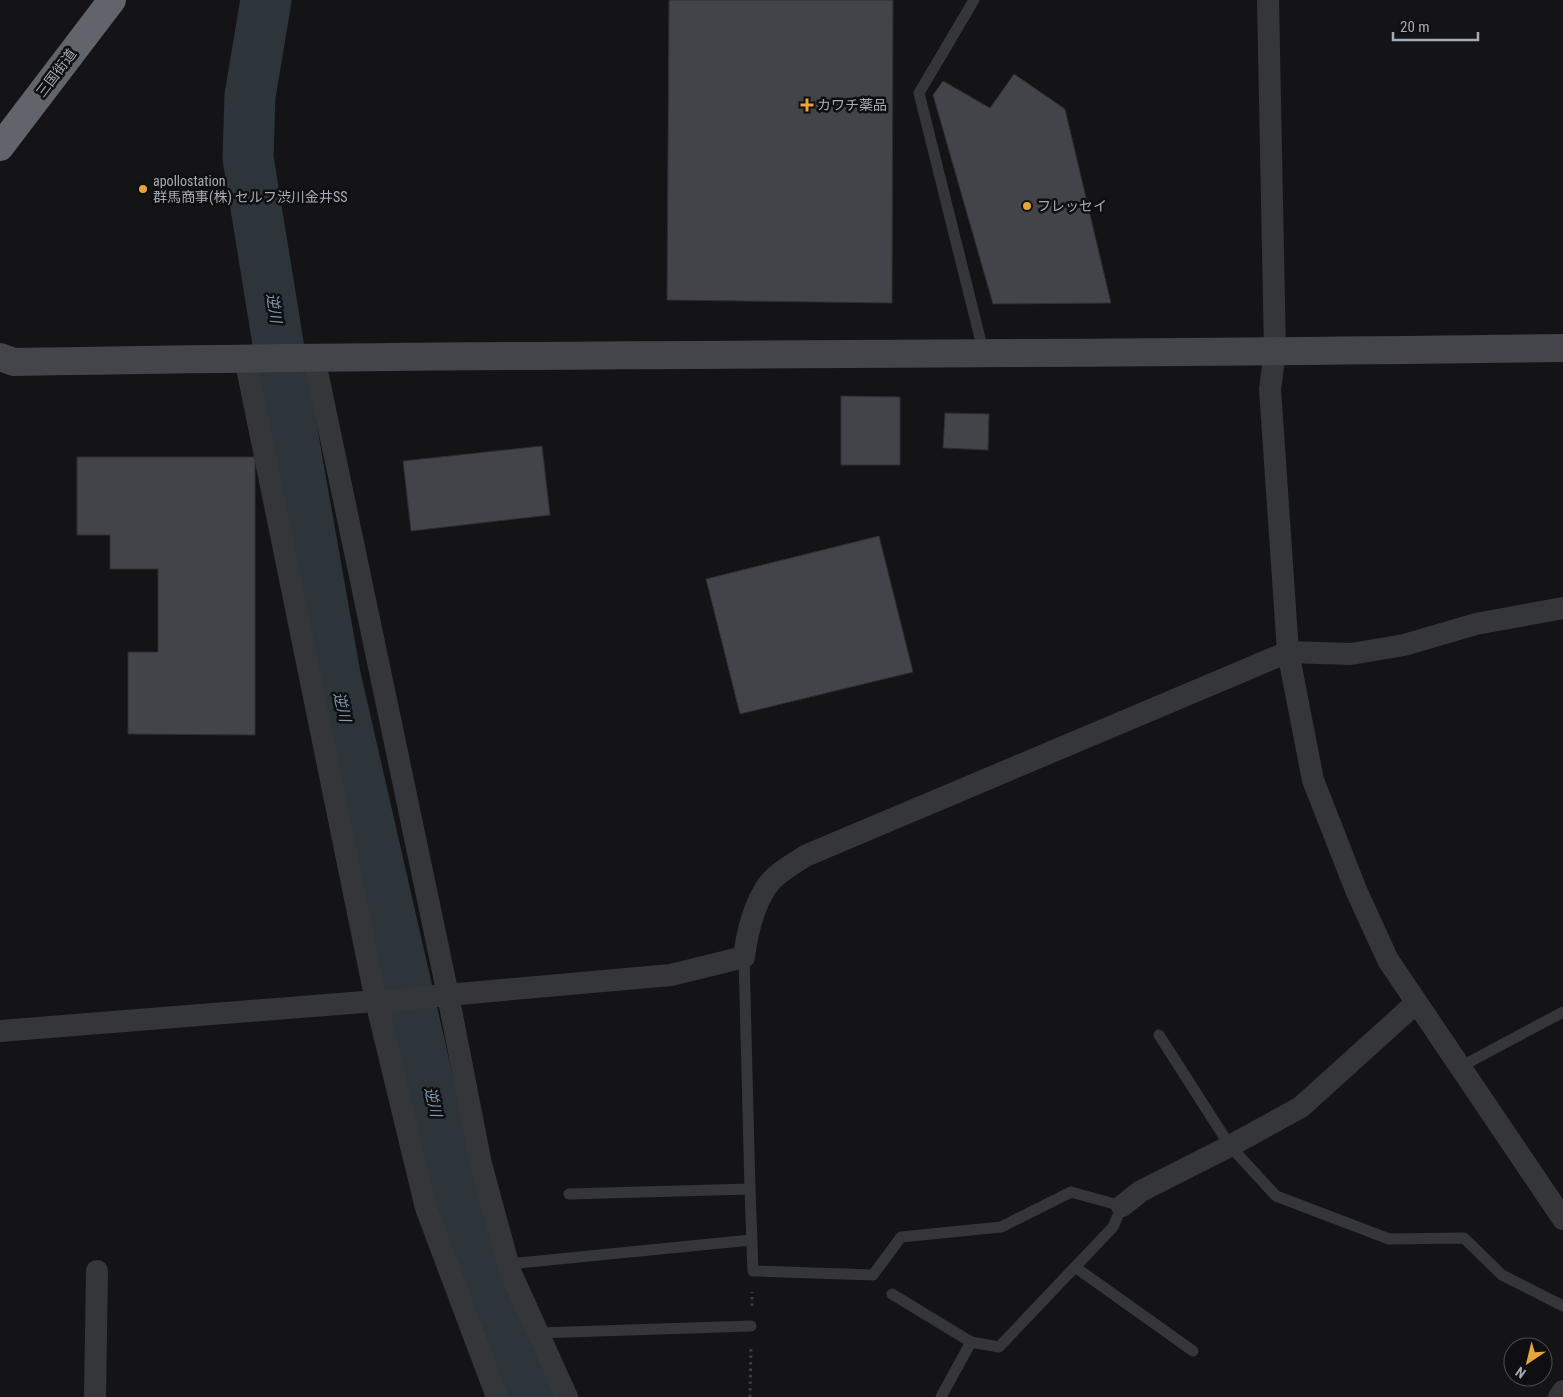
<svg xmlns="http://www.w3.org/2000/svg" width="1563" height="1397" font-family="'Roboto Condensed','Noto Sans JP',sans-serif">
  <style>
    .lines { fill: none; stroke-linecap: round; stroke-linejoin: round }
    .river { stroke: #2d353b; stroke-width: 51 }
    .building { fill: #434449; stroke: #2e2e32 }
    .path { stroke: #3b3d41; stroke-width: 3; stroke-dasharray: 2.5 4; stroke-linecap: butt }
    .lane { stroke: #35363a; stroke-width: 11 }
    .street { stroke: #35363a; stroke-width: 22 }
    .secondary { stroke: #43454a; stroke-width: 28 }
    .highway { stroke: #61656b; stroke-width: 28 }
    .poi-dot { fill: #e9a439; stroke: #0f0f11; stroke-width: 2 }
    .labels { text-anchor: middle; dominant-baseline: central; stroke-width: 5; stroke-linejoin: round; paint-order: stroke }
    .street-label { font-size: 14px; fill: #a6acb5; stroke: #0f0f11 }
    .poi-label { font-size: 14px; fill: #a6acb5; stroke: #0f0f11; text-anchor: start }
    .water-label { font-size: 15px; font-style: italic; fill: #7f9baf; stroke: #0f0f11 }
  </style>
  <rect width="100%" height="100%" fill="#141416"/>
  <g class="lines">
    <!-- river -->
    <path class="river" d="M266 0 250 96 248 158 297 460 335 675 448 1169 532 1397"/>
  </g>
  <!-- building -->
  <path class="building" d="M669 0H893L892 303 667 300Z
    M1014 74 1065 109 1111 303 993 304 933 95 943 81 990 108Z
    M841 396 900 397V465H841Z
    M945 413 989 414 988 450 943 448Z
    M542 446 550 515 411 531 403 461Z
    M77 457H255V735L128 734V652H158V569H110V535H77Z
    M879 536 913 672 740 714 706 579Z"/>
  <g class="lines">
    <!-- path -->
    <path class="path" d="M752 1306V1292
      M750 1397 751 1347"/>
    <!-- lane -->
    <path class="lane" d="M974 0 919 93 984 354
      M1159 1035 1230 1146 1276 1196 1389 1239 1464 1238 1502 1275 1563 1306
      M1460 1067 1563 1012
      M750 1189 753 1271 873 1275 901 1237 1001 1227 1071 1192 1122 1206 1113 1227 999 1347 971 1342
      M569 1194 750 1189 744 957
      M508 1264 751 1240
      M1075 1267 1193 1351
      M892 1294 971 1342 941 1397
      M538 1333 751 1326"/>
    <!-- street -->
    <path class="street" d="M1268 0 1275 352 1270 389 1288 652 1313 780 1356 890 1388 960 1563 1219
      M314 357 448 995 481 1164 510 1271 567 1397
      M245 358 376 1001 426 1208 497 1397
      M0 1031 376 1001 390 1002 424 997 671 975 744 957C747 933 753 907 767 886 776 873 792 865 805 856L1288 652 1351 654 1404 645 1476 624 1563 608
      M1122 1206 1141 1191 1230 1146 1301 1107 1416 1003
      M95 1397 97 1271
      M1559 1397 1563 1391"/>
    <!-- secondary -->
    <path class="secondary" d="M0 357 14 362C530 352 1047 356 1563 348"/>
    <!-- highway -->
    <path class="highway" d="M0 147 112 0"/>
  </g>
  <!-- markers -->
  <g class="poi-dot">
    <path d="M804.5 97.5h5v5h5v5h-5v5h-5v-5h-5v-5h5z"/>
    <circle cx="143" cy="189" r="5"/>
    <circle cx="1027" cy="206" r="5"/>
  </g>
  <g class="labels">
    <!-- street labels -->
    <g class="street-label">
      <text transform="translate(56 73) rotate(-53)">三国街道</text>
    </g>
    <!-- poi labels -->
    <g class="poi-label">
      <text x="817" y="105">カワチ薬品</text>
      <text x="153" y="181">apollostation<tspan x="153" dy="16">群馬商事(株) セルフ渋川金井SS</tspan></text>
      <text x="1037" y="206">フレッセイ</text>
    </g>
    <!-- water labels -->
    <g class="water-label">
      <text transform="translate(274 308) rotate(81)">逆川</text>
      <text transform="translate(342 707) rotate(77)">逆川</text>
      <text transform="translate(433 1102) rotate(77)">逆川</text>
    </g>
  </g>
  <!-- north arrow -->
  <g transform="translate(1528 1362) rotate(215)"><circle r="24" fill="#0f0f11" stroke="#4b4e53"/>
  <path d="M0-4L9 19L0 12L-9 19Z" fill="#e9a439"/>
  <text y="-8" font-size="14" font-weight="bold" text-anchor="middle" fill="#a6acb5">N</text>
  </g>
  <!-- scale -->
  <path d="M1393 32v8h85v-8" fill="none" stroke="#a6acb5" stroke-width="2.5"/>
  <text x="1400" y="32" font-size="15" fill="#a6acb5" stroke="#0f0f11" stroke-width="4" paint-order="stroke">20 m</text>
</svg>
